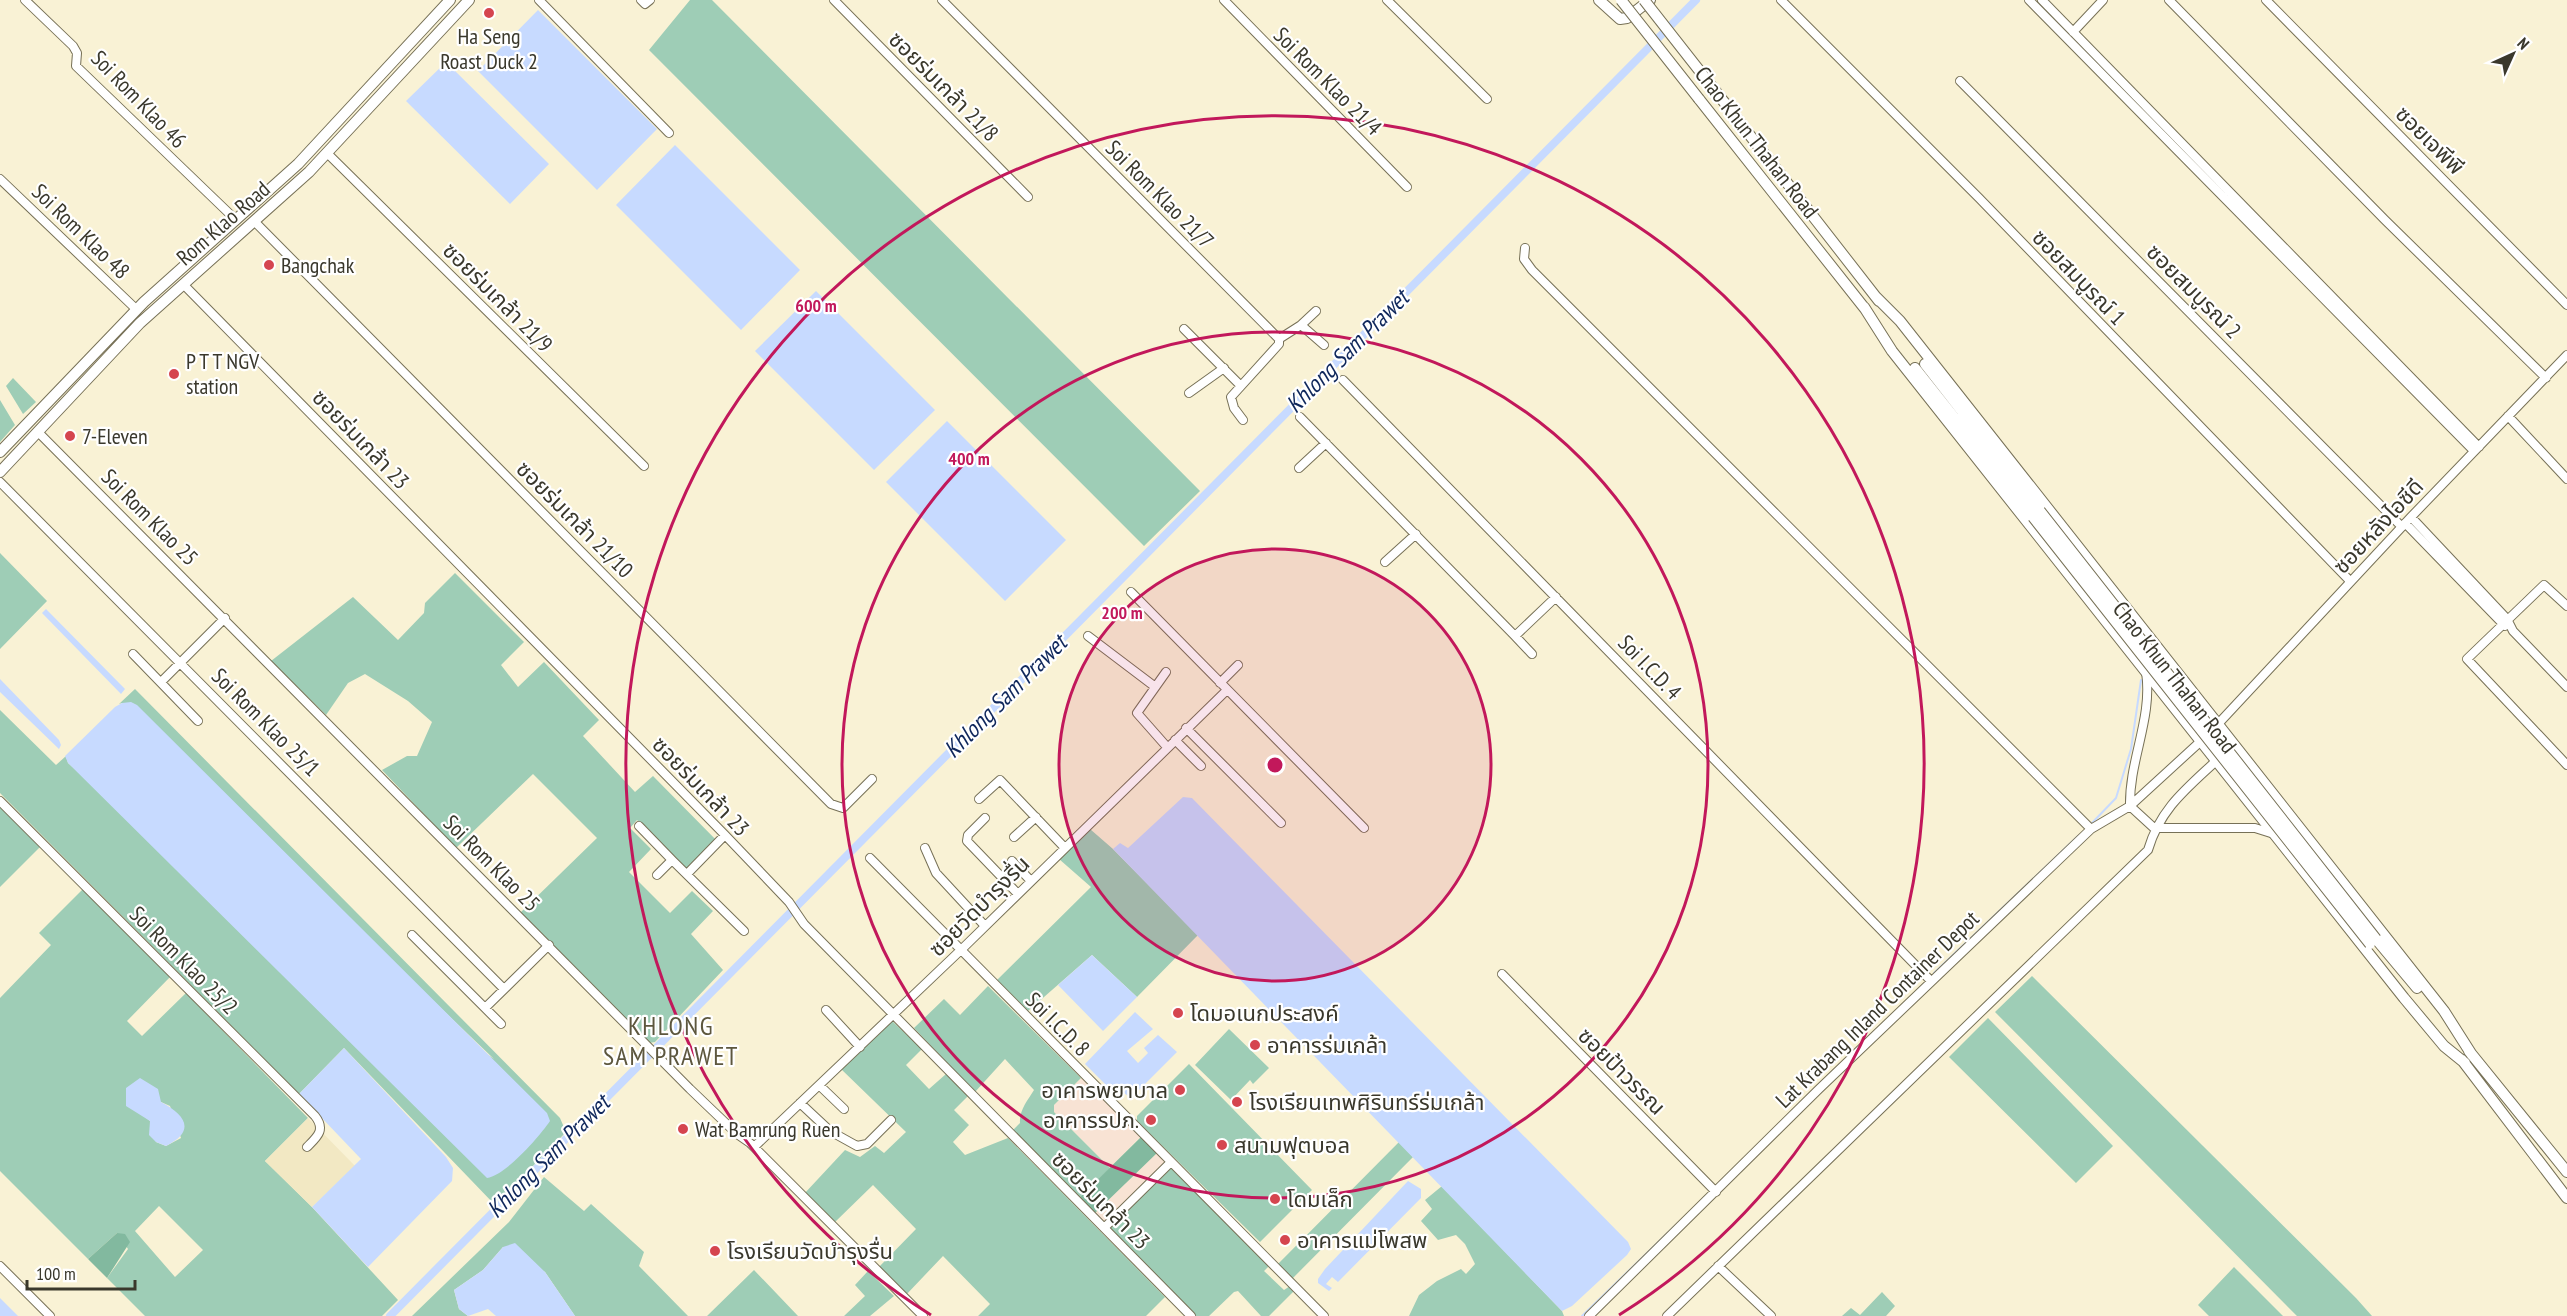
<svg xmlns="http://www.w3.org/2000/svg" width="2567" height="1316" font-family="'PT Sans Narrow','Noto Sans Thai',sans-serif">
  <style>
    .commercial { fill: #f8e3d4 }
    .green { fill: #9ecdb6; fill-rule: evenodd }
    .forest { fill: #82b99f }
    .sand { fill: #f2e8c3 }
    .water { fill: #c7daff }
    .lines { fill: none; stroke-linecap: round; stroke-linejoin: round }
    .stream { stroke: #c7daff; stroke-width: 2 }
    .canal { stroke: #c7daff; stroke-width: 8 }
    .minor-casing { stroke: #777157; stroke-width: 10 }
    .major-casing { stroke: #777157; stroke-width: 12 }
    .minor { stroke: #fff; stroke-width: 8 }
    .major { stroke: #fff; stroke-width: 10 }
    .major-bridge-casing { stroke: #777157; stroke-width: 12; stroke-linecap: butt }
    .major-bridge { stroke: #fff; stroke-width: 10 }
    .ring { fill: none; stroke: #c2185b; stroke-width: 3 }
    .poi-dot { fill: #d5454f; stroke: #fff; stroke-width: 2 }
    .labels { text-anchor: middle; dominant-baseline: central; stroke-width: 4.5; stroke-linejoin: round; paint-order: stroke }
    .poi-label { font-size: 22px; fill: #3a382c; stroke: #fff; text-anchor: start }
    .street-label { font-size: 22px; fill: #3a382c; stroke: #fff }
    .water-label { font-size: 24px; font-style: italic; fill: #0f275b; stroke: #fff }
    .quarter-label { font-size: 26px; letter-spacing: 1.5px; fill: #5d573e; stroke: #fff }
    .centre { fill: #c2185b; stroke: #fff; stroke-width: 3 }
    .ring-label { font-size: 18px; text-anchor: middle; font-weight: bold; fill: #c2185b; stroke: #fff; stroke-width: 4.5; stroke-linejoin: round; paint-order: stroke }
  </style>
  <rect width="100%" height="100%" fill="#f9f2d5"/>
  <!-- commercial -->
  <path class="commercial" d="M1081 1078 1142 1135 1110 1168 1054 1112V1105Z
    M1157 1153 1166 1163 1105 1224 1095 1213Z"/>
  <!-- green -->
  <path class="green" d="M690 0H712L1200 491 1144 546 649 50Z
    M13 378 36 402 23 414 6 386Z
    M0 400 15 425 0 442Z
    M0 553 47 601 0 649Z
    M455 573 524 642 501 665 518 687 544 662 599 720 583 736 635 792 653 776 720 844 692 874 637 820 630 828 651 849 629 872 670 913 692 891 713 911 691 934 723 970 655 1042 649 1043 520 913 597 838 533 774 456 848 382 770 407 756H417L432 722 408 701 365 674 348 683 326 715 271 661 353 597 398 640 424 613 425 603Z
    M135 689 560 1118 566 1132 495 1205 344 1048 299 1094 0 793V710L56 765 66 756 68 763 76 770 494 1059 122 703 119 704Z
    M0 805 41 846 0 887Z
    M1090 829 1113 849 1198 935 1137 997 1092 955 1028 1011 997 980 1091 887 1059 859Z
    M83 889 170 977 127 1021 142 1036 186 993 308 1118 265 1161 312 1207 398 1300 382 1316H145L107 1278 128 1249 117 1233 88 1259 0 1171V998L51 945 39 933ZM161 1102 170 1106 181 1138 166 1146 156 1142 150 1121 145 1117ZM159 1206 203 1250 175 1277 135 1231Z
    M2032 976 2356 1298 2372 1316H2297L1995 1012Z
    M988 986 1081 1078 1054 1105V1112L1110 1168 1080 1197 1013 1130 1020 1123C1019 1110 1028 1100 1034 1090L1005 1059 975 1092 914 1028 944 999 960 1015Z
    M1988 1018 2113 1146 2076 1183 1949 1057Z
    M892 1021 922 1049 906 1065 929 1089 946 1074 968 1096 954 1110 969 1125 953 1142 965 1155 1008 1138 1165 1297 1146 1316H978L990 1304 943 1256 905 1296 878 1268 916 1229 873 1185 834 1223 804 1194 845 1150 860 1157 875 1146 884 1153 906 1132 841 1069Z
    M1229 1029 1269 1068 1253 1084 1250 1080 1231 1100 1195 1065Z
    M1189 1064 1312 1190 1260 1242 1137 1121V1116Z
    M1399 1142 1413 1157 1292 1279 1278 1264Z
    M1171 1166 1270 1265 1264 1271 1284 1290 1290 1286 1295 1290 1269 1316H1261L1238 1291 1234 1292 1209 1316H1195L1108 1227Z
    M544 1177 584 1211 591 1204 644 1252 639 1266 688 1316H575L545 1272 503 1247 483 1270 454 1290 459 1309 468 1316H412L509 1222Z
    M1442 1186 1562 1311 1564 1316H1409L1419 1295 1437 1281 1461 1269 1466 1274 1475 1264 1465 1244 1456 1235 1438 1240 1421 1221 1432 1209 1425 1200Z
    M2234 1267 2283 1316H2209L2198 1305Z
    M754 1270 798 1316H707Z
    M868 1271 894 1296 870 1316H844L865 1296 855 1285Z
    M1882 1292 1895 1306 1886 1316H1842L1851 1308 1860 1315Z"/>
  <!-- forest -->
  <path class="forest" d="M1141 1137 1157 1153 1095 1213 1080 1197Z
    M117 1233 125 1234 130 1242 107 1278 88 1259Z"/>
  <!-- sand -->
  <path class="sand" d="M308 1118 355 1166 312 1207 265 1161Z"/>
  <!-- water -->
  <path class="water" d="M538 10 657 129 597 190 478 71Z
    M446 62 549 164 510 204 406 101Z
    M675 145 800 270 741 330 616 205Z
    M816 291 935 410 874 470 755 351Z
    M947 421 1066 540 1005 601 886 482Z
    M46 609 125 689 121 694 42 613Z
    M0 679 59 740 61 745 59 749 0 692Z
    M131 702 137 705 547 1113 550 1121C539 1137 506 1175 487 1178L68 763 65 756 115 707 122 703Z
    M1183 797 1192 798 1628 1242 1631 1249 1627 1255 1572 1306 1562 1311 1113 849 1120 843 1128 848Z
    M1092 955 1137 997 1103 1031 1058 985Z
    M1135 1012 1153 1029 1127 1051 1138 1063 1148 1053 1144 1048 1158 1035 1177 1052 1131 1098 1124 1093 1119 1098 1085 1064Z
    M344 1048 446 1157 453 1168 452 1181 368 1267 312 1207 361 1159 299 1094Z
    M140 1078 158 1089 161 1102C186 1115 196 1131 166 1146L156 1142 149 1135 150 1121 126 1106V1088Z
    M1408 1181 1421 1189V1198L1338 1282 1332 1277 1326 1284 1332 1288 1329 1291 1318 1283V1279L1325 1269Z
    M515 1243 545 1272 575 1316H496L488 1309 468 1316 459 1309 454 1290 483 1270 503 1247Z
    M0 1298 18 1316H0Z"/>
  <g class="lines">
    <!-- stream -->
    <path class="stream" d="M2091 824 2116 798 2131 749 2141 680
      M1934 973 2078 836
      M1582 1316 1679 1222"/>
    <!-- canal -->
    <path class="canal" d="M390 1316 1696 0"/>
    <!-- minor casing -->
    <g class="minor-casing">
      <path id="minor" d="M25 0 73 46 77 53 76 66 236 220
        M539 0 669 133
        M641 0 645 4 650 0
        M834 0 1028 197
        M942 0 1279 339V344L1231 397 1234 408 1243 420
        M1224 0 1407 187
        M1387 0 1487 99
        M1781 0 1979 198 2350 581
        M2029 0 2474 451
        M2042 0 2479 447
        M2169 0 2385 220 2546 378
        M2266 0 2567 305
        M2073 32 2103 0
        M1960 81 2402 527
        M327 153 644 466
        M0 179 136 309
        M254 221 831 804 843 808 872 779
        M1525 248 1524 259 1532 270 2091 829
        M183 284 725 835 789 902 804 924 1191 1316
        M1301 325 1316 311
        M1184 329 1240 385
        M1279 339 1301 325 1324 345
        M1343 380 1931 981
        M1189 393 1224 368
        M2508 416 2567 479
        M1300 417 1515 636 1556 597
        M38 432 690 1089 737 1134 750 1143 923 1316
        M1299 468 1326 443
        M0 482 504 989
        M2411 517 2507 619 2513 631 2567 687
        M2405 523 2505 626
        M1385 562 1416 534
        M1131 592 1364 828
        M2567 606 2544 585 2467 659 2567 765
        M1088 636 1154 686
        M1515 636 1532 654
        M133 654 198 721
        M1166 672 1137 713 1167 747
        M2146 672C2153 718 2129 760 2130 806L2154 828H2255L2274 834
        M161 682 225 618
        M1220 683 1238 665
        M2218 724 2411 517 2567 355
        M1186 728 1281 823
        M1175 740 1201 766
        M979 799 1000 780 1064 847
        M0 801 315 1116C326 1130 317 1137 307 1147
        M985 818 968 835 967 841 1017 893
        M639 826 672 860
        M1014 837 1036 817
        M925 848 936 873 985 926
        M870 858 1324 1316
        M1012 861 1030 880
        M687 874 725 835
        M657 875 672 860 744 931
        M412 935 485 1008 549 945
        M1502 974 1716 1192
        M485 1008 501 1024
        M826 1010 860 1047
        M819 1085 844 1109
        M800 1103 830 1131 857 1146 867 1144 891 1120
        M754 1147 964 947 1227 690
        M1104 1228 1171 1162
        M0 1266 50 1316
        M1718 1266 1771 1316
        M1589 1316 1819 1089 2091 829 2130 806 2201 741
        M1667 1316 2148 850C2160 809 2186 789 2216 761"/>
    </g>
    <!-- major casing -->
    <g class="major-casing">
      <path id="major" d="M1599 0 1620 19 1627 18 1650 0
        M1699 99 1866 310
        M1724 102 1879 301
        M1876 297 1900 321 2444 1011 2472 1055
        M1864 307 1892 351 2404 998 2444 1046 2465 1063
        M1925 364 2040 511
        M1915 368 2033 517
        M0 452 144 302 298 164 450 0
        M0 472 140 323 309 172 469 0
        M2376 939 2417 988
        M2469 1051 2567 1172
        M2462 1060 2567 1198"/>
    </g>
    <!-- minor -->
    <use href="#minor" class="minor"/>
    <!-- major -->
    <use href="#major" class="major"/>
    <!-- major-bridge casing -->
    <g class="major-bridge-casing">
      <path id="major-bridge" d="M1621 0 1699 99
        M1644 0 1724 102
        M2040 511 2376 939
        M2033 517 2370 944"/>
    </g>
    <!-- major-bridge -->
    <use href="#major-bridge" class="major-bridge"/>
  </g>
  <!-- distance rings -->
  <circle cx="1275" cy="765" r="216" fill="#c2185b" fill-opacity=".12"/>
  <g class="ring">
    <circle cx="1275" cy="765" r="216"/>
    <circle cx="1275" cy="765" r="433"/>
    <path d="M931 1315A649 649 0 1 1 1619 1315"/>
  </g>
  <!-- markers -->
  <g class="poi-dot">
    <circle cx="489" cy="13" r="6"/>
    <circle cx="269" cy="265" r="6"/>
    <circle cx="174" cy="374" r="6"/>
    <circle cx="70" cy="436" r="6"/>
    <circle cx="1178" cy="1013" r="6"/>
    <circle cx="1255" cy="1045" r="6"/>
    <circle cx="1180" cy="1090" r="6"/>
    <circle cx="1237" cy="1102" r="6"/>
    <circle cx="1151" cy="1120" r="6"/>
    <circle cx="683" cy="1129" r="6"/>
    <circle cx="1222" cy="1145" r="6"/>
    <circle cx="1275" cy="1199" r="6"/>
    <circle cx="1285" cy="1240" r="6"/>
    <circle cx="715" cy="1251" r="6"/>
  </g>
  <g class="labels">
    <!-- poi labels -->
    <g class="poi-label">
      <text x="489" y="36" text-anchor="middle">Ha Seng<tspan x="489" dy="25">Roast Duck 2</tspan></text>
      <text x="281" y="265">Bangchak</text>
      <text x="186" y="361">P T T NGV<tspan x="186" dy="25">station</tspan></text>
      <text x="82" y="436">7-Eleven</text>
      <text x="1190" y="1013">โดมอเนกประสงค์</text>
      <text x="1267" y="1045">อาคารร่มเกล้า</text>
      <text x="1168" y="1090" text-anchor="end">อาคารพยาบาล</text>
      <text x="1249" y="1102">โรงเรียนเทพศิรินทร์ร่มเกล้า</text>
      <text x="1139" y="1120" text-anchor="end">อาคารรปภ.</text>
      <text x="695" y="1129">Wat Bamrung Ruen</text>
      <text x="1234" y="1145">สนามฟุตบอล</text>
      <text x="1287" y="1199">โดมเล็ก</text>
      <text x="1297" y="1240">อาคารแม่โพสพ</text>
      <text x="727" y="1251">โรงเรียนวัดบำรุงรื่น</text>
    </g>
    <!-- street labels -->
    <g class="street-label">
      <text transform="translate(1328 81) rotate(45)">Soi Rom Klao 21/4</text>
      <text transform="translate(944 86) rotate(45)">ซอยร่มเกล้า 21/8</text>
      <text transform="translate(139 99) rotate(46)">Soi Rom Klao 46</text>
      <text transform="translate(2430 140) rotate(45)">ซอยเจพีพี</text>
      <text transform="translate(1757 142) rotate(52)">Chao Khun Thahan Road</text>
      <text transform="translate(1160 194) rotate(45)">Soi Rom Klao 21/7</text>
      <text transform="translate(223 223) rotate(-41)">Rom Klao Road</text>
      <text transform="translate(81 231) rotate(44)">Soi Rom Klao 48</text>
      <text transform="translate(2079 277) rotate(46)">ซอยสมบูรณ์ 1</text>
      <text transform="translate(2194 291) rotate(45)">ซอยสมบูรณ์ 2</text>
      <text transform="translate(498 297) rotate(45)">ซอยร่มเกล้า 21/9</text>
      <text transform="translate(361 439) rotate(46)">ซอยร่มเกล้า 23</text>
      <text transform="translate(150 517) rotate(45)">Soi Rom Klao 25</text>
      <text transform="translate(575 519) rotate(45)">ซอยร่มเกล้า 21/10</text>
      <text transform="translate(2378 526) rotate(-47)">ซอยหลังไอซีดี</text>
      <text transform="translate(1650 667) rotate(46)">Soi I.C.D. 4</text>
      <text transform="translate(2175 677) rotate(52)">Chao Khun Thahan Road</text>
      <text transform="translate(266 722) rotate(45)">Soi Rom Klao 25/1</text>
      <text transform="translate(701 786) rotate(46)">ซอยร่มเกล้า 23</text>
      <text transform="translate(492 863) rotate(45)">Soi Rom Klao 25</text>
      <text transform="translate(979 906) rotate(-45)">ซอยวัดบำรุงรื่น</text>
      <text transform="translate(184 960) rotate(45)">Soi Rom Klao 25/2</text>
      <text transform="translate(1877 1009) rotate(-44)">Lat Krabang Inland Container Depot</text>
      <text transform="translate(1058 1024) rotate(45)">Soi I.C.D. 8</text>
      <text transform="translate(1622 1071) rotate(45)">ซอยป้าวรรณ</text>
      <text transform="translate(1101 1200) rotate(45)">ซอยร่มเกล้า 23</text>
    </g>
    <!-- water labels -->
    <g class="water-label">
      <text transform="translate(1347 351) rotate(-45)">Khlong Sam Prawet</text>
      <text transform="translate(1005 696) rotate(-45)">Khlong Sam Prawet</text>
      <text transform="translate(548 1156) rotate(-45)">Khlong Sam Prawet</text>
    </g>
    <!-- quarter labels -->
    <g class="quarter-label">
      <text x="671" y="1025">KHLONG<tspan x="671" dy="30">SAM PRAWET</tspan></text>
    </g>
  </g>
  <circle cx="1275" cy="765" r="9" class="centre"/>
  <g class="ring-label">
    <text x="816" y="312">600 m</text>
    <text x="969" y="465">400 m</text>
    <text x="1122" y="619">200 m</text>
  </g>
  <!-- north arrow -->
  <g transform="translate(2513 54) rotate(45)" stroke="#ffffff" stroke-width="4.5" paint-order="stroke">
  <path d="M0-4.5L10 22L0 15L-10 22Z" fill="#3a382c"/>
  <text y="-9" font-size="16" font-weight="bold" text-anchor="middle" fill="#3a382c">N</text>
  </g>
  <!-- scale -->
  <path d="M27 1280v9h108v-9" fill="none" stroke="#3a382c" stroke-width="3"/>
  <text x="36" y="1280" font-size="18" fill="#3a382c" stroke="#ffffff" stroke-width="4.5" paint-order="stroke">100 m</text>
</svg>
